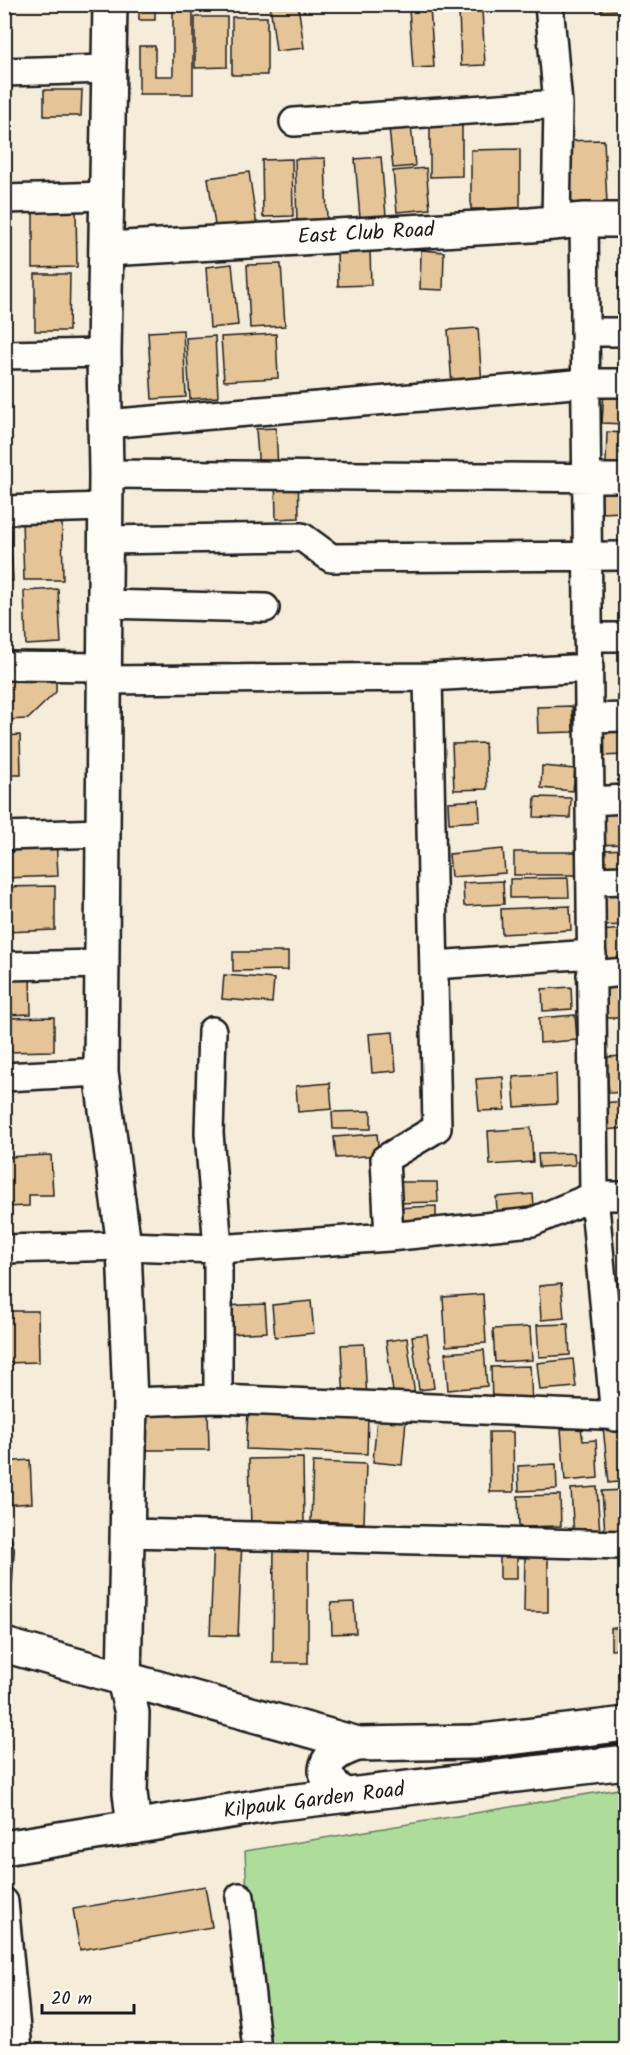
<svg xmlns="http://www.w3.org/2000/svg" width="630" height="2055" font-family="Kalam,sans-serif">
  <style>
    .green { fill: #addc9b; stroke: #647c5c; stroke-width: 1.5 }
    .building { fill: #e5c598; stroke: #1c1c1c; stroke-width: 1.5 }
    .lines { fill: none; stroke-linecap: round; stroke-linejoin: round }
    .service-casing { stroke: #1c1c1c; stroke-width: 18 }
    .minor-casing { stroke: #1c1c1c; stroke-width: 32 }
    .tertiary-casing { stroke: #1c1c1c; stroke-width: 38 }
    .secondary-casing { stroke: #1c1c1c; stroke-width: 38 }
    .service { stroke: #fdfcf7; stroke-width: 14 }
    .minor { stroke: #fdfcf7; stroke-width: 27 }
    .tertiary { stroke: #fdfcf7; stroke-width: 33 }
    .secondary { stroke: #fdfcf7; stroke-width: 33 }
    .labels { text-anchor: middle; dominant-baseline: central; stroke-width: 5; stroke-linejoin: round; paint-order: stroke }
    .street-label { font-size: 21px; fill: #1c1c1c; stroke: #fdfcf7 }
  </style>
  <rect width="100%" height="100%" fill="#f6ecda"/>
  <filter id="ink" filterUnits="userSpaceOnUse"><feTurbulence type="fractalNoise" baseFrequency=".0167" numOctaves="2"/><feDisplacementMap in="SourceGraphic" scale="12" xChannelSelector="R" yChannelSelector="G"/><feConvolveMatrix kernelMatrix="1 2 1 2 8 2 1 2 1" color-interpolation-filters="sRGB"/></filter>
  <g filter="url(#ink)">
    <!-- green -->
    <path class="green" d="M625 1788V2050H254L245 1851Z"/>
    <!-- building -->
    <path class="building" d="M139 4H155V20H139Z
      M173 4H193V94H139V46H155V76H173Z
      M270 4H298L304 48 276 51Z
      M600 4H626V10L601 11Z
      M430 7 434 67 413 68 409 9Z
      M482 10 485 65 461 66 459 11Z
      M195 17H227V67L195 68Z
      M232 17H267V75H232Z
      M44 90H82L81 116H44Z
      M430 120H462V176L430 177Z
      M411 125 415 166 393 168 389 127Z
      M604 140 607 204 562 206 559 141Z
      M520 149V209H471V150Z
      M381 157 386 216 360 218 355 159Z
      M325 158 327 221 297 222 295 159Z
      M292 159 293 216 263 217 262 160Z
      M426 168 430 209 397 212 393 171Z
      M249 172 257 226 216 232 208 178Z
      M33 209H76L77 267 33 268Z
      M370 249 371 285 338 286 337 251Z
      M421 250 444 252 443 290 420 289Z
      M232 264 238 325 210 328 206 267Z
      M281 264 285 326 250 328 247 265Z
      M35 274H70L69 331H35Z
      M478 328 482 384 452 386 448 330Z
      M183 330 186 397 152 399 148 332Z
      M276 334 278 378 224 381 221 337Z
      M215 336 218 397 190 399 186 338Z
      M604 390 625 391 624 424 602 423Z
      M276 428 278 470 259 471 256 429Z
      M607 432 626 433V464H606Z
      M275 475H298L299 518 276 519Z
      M602 482 623 483V512L601 513Z
      M62 519 63 580H24L22 520Z
      M10 525 13 581H4V526Z
      M58 589 61 643 26 645 24 591Z
      M4 673H56V692L28 719 4 720Z
      M572 706 573 732 538 733 537 707Z
      M626 723V755L599 756 597 725Z
      M20 735 21 775H4V736Z
      M485 743 487 789 454 790 452 744Z
      M542 766 575 769 573 791 541 788Z
      M535 797 571 798 570 818 534 817Z
      M479 800 480 821 449 823 448 802Z
      M626 812V844L596 845 594 814Z
      M56 837 58 876 4 878V839Z
      M503 849 505 873 451 877 449 854Z
      M626 849V876L606 878 605 850Z
      M514 852H576V875H514Z
      M568 878 569 897 510 898V879Z
      M503 881 504 904 464 906 463 883Z
      M55 886V930L4 932V887Z
      M626 887V925L598 926 597 889Z
      M570 906 571 930 502 934 501 909Z
      M626 929V966L601 968 598 931Z
      M233 952H288V970L233 971Z
      M224 975 274 979 272 1003 222 999Z
      M4 977H30L31 1014 4 1015Z
      M626 977V1018H604L602 978Z
      M571 987 572 1009 543 1011 542 989Z
      M575 1015 577 1040 540 1043 539 1018Z
      M54 1017V1051L4 1052V1018Z
      M393 1032 396 1071 372 1073 369 1034Z
      M626 1056V1092L609 1093 606 1057Z
      M556 1074 557 1104 515 1107 513 1077Z
      M503 1077 505 1110 479 1111 476 1079Z
      M330 1083 332 1109 298 1112 296 1086Z
      M626 1101V1128L604 1130 602 1103Z
      M371 1111V1129H333L332 1112Z
      M531 1128 533 1162 490 1165 488 1131Z
      M377 1134 379 1155 336 1158 334 1137Z
      M574 1153 575 1165 539 1167 538 1154Z
      M51 1155 53 1195H29V1206L4 1207V1157Z
      M396 1182H437L438 1202 397 1203Z
      M533 1194 535 1219 498 1222 496 1197Z
      M436 1206V1228L394 1230V1208Z
      M561 1284 564 1318 541 1320 539 1286Z
      M483 1294 486 1343 446 1346 443 1297Z
      M311 1301 314 1333 275 1337 272 1305Z
      M265 1304 267 1332 226 1334 224 1306Z
      M4 1311H38L39 1362 4 1363Z
      M568 1324 570 1355 539 1357 537 1325Z
      M530 1327 532 1360 495 1362 493 1329Z
      M427 1334 434 1388 419 1390 412 1336Z
      M407 1338 415 1396 394 1399 386 1341Z
      M364 1344 367 1400 344 1401 341 1345Z
      M484 1350 487 1386 448 1390 445 1353Z
      M573 1359 576 1387 540 1390 537 1363Z
      M530 1366 532 1402 492 1404 491 1367Z
      M139 1411H208L209 1450H139Z
      M248 1411 368 1416 367 1454 246 1449Z
      M377 1417 406 1420 402 1465 373 1462Z
      M626 1425V1481L609 1483 603 1427Z
      M581 1428 583 1441 596 1440 598 1478 565 1481 561 1429Z
      M489 1432H513L514 1492H490Z
      M303 1458 304 1524 251 1525 249 1459Z
      M30 1460 32 1503 4 1505V1462Z
      M313 1462 366 1464 364 1523 311 1521Z
      M556 1464 557 1489 519 1491 518 1466Z
      M597 1487 600 1535 574 1537 571 1489Z
      M626 1490V1532L605 1533 602 1491Z
      M560 1495 561 1526 519 1527 518 1496Z
      M214 1539 242 1540 238 1636 210 1635Z
      M274 1545 308 1546V1663H273Z
      M500 1549 517 1550V1579H500Z
      M525 1553H548V1612H524Z
      M354 1602 356 1633 332 1634 331 1603Z
      M611 1628H626V1649L611 1650Z
      M205 1886 212 1927 80 1950 73 1909Z"/>
    <g class="lines">
      <!-- service casing -->
      <g class="service-casing">
        <path id="service" d="M4 1543 6 1550 4 1581"/>
      </g>
      <!-- minor casing -->
      <g class="minor-casing">
        <path id="minor" d="M549 4 558 104 556 223
          M4 72 108 69
          M294 122 558 104
          M4 199 107 196
          M584 220 594 1196 615 1417
          M585 332H626
          M4 355 104 353
          M106 424 586 383H626
          M106 474 626 478
          M4 510 105 507
          M105 540 302 537 331 558 626 556
          M104 604 265 608
          M588 637H626
          M4 666 104 667
          M104 680 428 677 589 668
          M589 718 626 717
          M590 801 626 799
          M4 836 103 833
          M591 881 626 880
          M434 965 592 954
          M4 966 102 964
          M591 975 626 972
          M212 1031 209 1133 218 1249V1399
          M4 1077 101 1072
          M389 1237 532 1222 594 1196H626
          M4 1249 124 1246 218 1249 389 1237 385 1159 437 1128 428 677
          M130 1402 218 1399 626 1416
          M128 1533 626 1545
          M240 1897 257 2050
          M4 1902 18 2050"/>
      </g>
      <!-- tertiary casing -->
      <g class="tertiary-casing">
        <path id="tertiary" d="M110 4 104 353 106 474 101 1072 124 1246 130 1402 124 1680 132 1713 130 1793 134 1827
          M107 249 531 225 584 220H626"/>
      </g>
      <!-- secondary casing -->
      <g class="secondary-casing">
        <path id="secondary" d="M4 1645 358 1744 474 1742 626 1724
          M346 1796C313 1773 324 1754 358 1744
          M4 1848 273 1804 626 1762"/>
      </g>
      <!-- service -->
      <use href="#service" class="service"/>
      <!-- minor -->
      <use href="#minor" class="minor"/>
      <!-- tertiary -->
      <use href="#tertiary" class="tertiary"/>
      <!-- secondary -->
      <use href="#secondary" class="secondary"/>
    </g>
  </g>
  <g class="labels">
    <!-- street labels -->
    <g class="street-label">
      <text transform="translate(366 234) rotate(-3)">East Club Road</text>
      <text transform="translate(314 1801) rotate(-7)">Kilpauk Garden Road</text>
    </g>
  </g>
  <!-- margin -->
  <rect width="630" height="2055" fill="none" stroke="#fdfcf7" stroke-width="24"/>
  <rect x="12" y="12" width="606" height="2031" fill="none" stroke="#1c1c1c" stroke-width="2" filter="url(#ink)"/>
  <!-- scale -->
  <path d="M42 2004v9h92v-9" fill="none" stroke="#1c1c1c" stroke-width="3"/>
  <text x="51" y="2004" font-size="18" fill="#1c1c1c" stroke="#fdfcf7" stroke-width="4.5" paint-order="stroke">20 m</text>
</svg>
